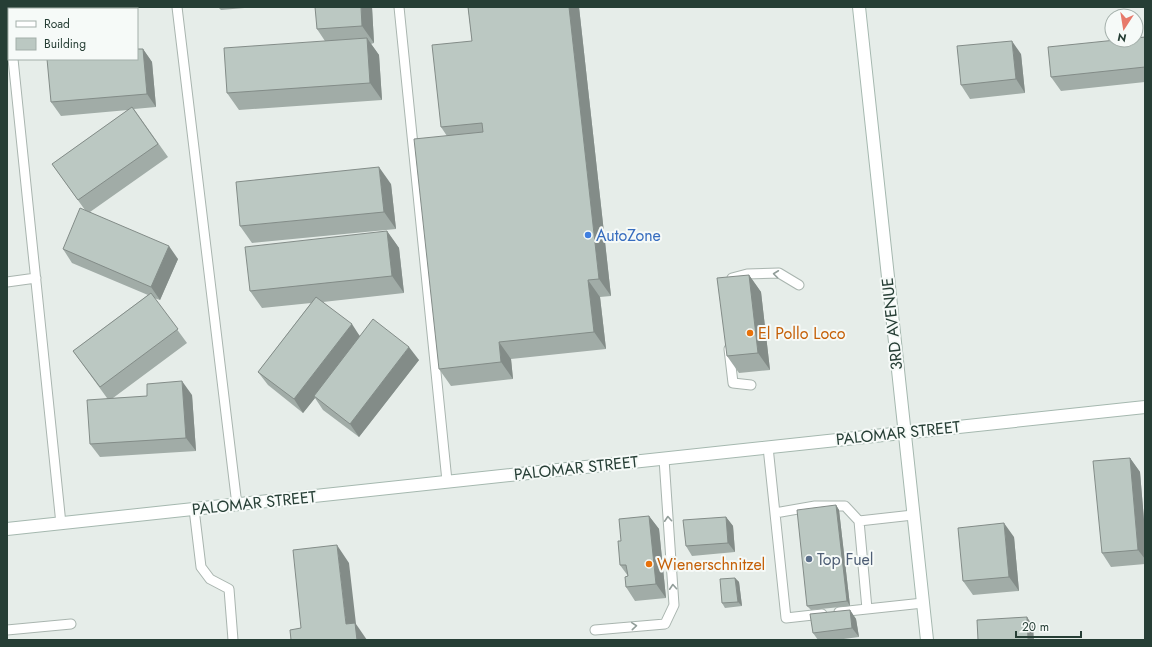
<svg xmlns="http://www.w3.org/2000/svg" width="1152" height="647" font-family="Jost,sans-serif">
  <style>
    .lines { fill: none; stroke-linecap: round; stroke-linejoin: round }
    .service-casing { stroke: #a9b5af; stroke-width: 11 }
    .secondary-casing { stroke: #a5b8af; stroke-width: 14 }
    .service { stroke: #fff; stroke-width: 9 }
    .secondary { stroke: #fff; stroke-width: 12 }
    .wall { fill: #a1aca7 }
    .shaded-wall { fill: #838c88 }
    .building { fill: #bbc8c2; stroke: #838c88 }
    .oneway { stroke: #929e9a }
    .shop-dot { fill: #3f7fe0; stroke: #f6faf8; stroke-width: 1.5 }
    .food-dot { fill: #e8710a; stroke: #f6faf8; stroke-width: 1.5 }
    .service-dot { fill: #5c6f8a; stroke: #f6faf8; stroke-width: 1.5 }
    .labels { text-anchor: middle; dominant-baseline: central; stroke-width: 4; stroke-linejoin: round; paint-order: stroke }
    .shop-label { font-size: 16px; fill: #366cbe; stroke: #f6faf8; text-anchor: start }
    .street-label { font-size: 16px; fill: #263e35; stroke: #f6faf8 }
    .food-label { font-size: 16px; fill: #c56008; stroke: #f6faf8; text-anchor: start }
    .service-label { font-size: 16px; fill: #4e5e75; stroke: #f6faf8; text-anchor: start }
  </style>
  <rect width="100%" height="100%" fill="#e6ede9"/>
  <g class="lines">
    <!-- service casing -->
    <g class="service-casing">
      <path id="service" d="M7 7 9 23
        M177 7 237 505
        M399 7 447 481
        M13 59 61 524
        M732 278 747 274 779 273 799 285
        M7 282 36 278
        M729 349 733 383 751 385
        M768 447 786 618 822 614
        M194 509 201 567 210 579 229 589 233 640
        M775 513 815 506H845L859 521
        M913 515 859 521 867 609 923 603
        M839 612 867 609
        M7 630 71 624
        M595 630 665 624 674 605 664 459"/>
    </g>
    <!-- secondary casing -->
    <g class="secondary-casing">
      <path id="secondary" d="M859 7 927 640
        M7 529 1145 407"/>
    </g>
    <!-- service -->
    <use href="#service" class="service"/>
    <!-- secondary -->
    <use href="#secondary" class="secondary"/>
  </g>
  <!-- wall -->
  <path class="wall" d="M218 7H256L221 10Z
    M372 7 374 43 371 44 379 55 382 100 239 110 227 93 325 41 317 29Z
    M468 7H579L611 296 600 297 606 349 511 359 513 379 451 386 439 369 447 136 441 127 472 41Z
    M1145 37V82L1061 91 1051 77Z
    M143 49 152 62 156 107 134 109 168 157 90 212 178 259 160 300 154 298 187 343 113 398 192 395 196 451 100 457 90 444 107 398 73 351 148 295 72 263 63 249 85 210 52 164 128 110 61 116 51 102Z
    M1021 54 1025 93 970 99 961 85Z
    M391 184 396 229 252 243 240 226Z
    M387 231 399 248 404 293 323 302 360 336 419 360 359 437 323 410 315 398 303 413 268 385 258 372 311 303 262 308 250 291Z
    M749 275 761 292 770 370 739 373 727 356Z
    M1130 458 1140 472 1145 532V564L1111 567 1102 553Z
    M836 505 839 510 850 606 811 610 807 606Z
    M649 516 659 529 666 598 635 601 626 587 628 576 620 565 621 541Z
    M726 517 733 526 735 552 692 556 686 546Z
    M1014 537 1019 591 973 595 963 581Z
    M735 578 739 582 742 606 725 608 722 603Z
    M850 610 856 619 859 637 836 640H818L813 633Z"/>
  <!-- shaded-wall -->
  <path class="shaded-wall" d="M361 7H372L374 43 362 26Z
    M569 7H579L611 296 599 279Z
    M367 38 379 55 382 100 370 83Z
    M1012 41 1021 54 1025 93 1016 79Z
    M143 49 152 62 156 107 147 94Z
    M379 167 391 184 396 229 384 212Z
    M387 231 399 248 404 293 392 276Z
    M169 246 178 259 160 300 151 287Z
    M749 275 761 292 770 370 758 353Z
    M588 280 600 297 606 349 594 332Z
    M352 324 361 338 314 396 315 398 303 413 294 399Z
    M499 342 511 359 513 379 501 362Z
    M409 347 419 360 359 437 350 424Z
    M182 381 192 395 196 451 186 438Z
    M1130 458 1140 472 1145 532V559L1138 550Z
    M836 505 839 510 850 606 847 601Z
    M649 516 659 529 666 598 656 584Z
    M726 517 733 526 735 552 728 543Z
    M1004 523 1014 537 1019 591 1009 577Z
    M337 545 349 563 356 624 367 640H357L346 624Z
    M735 578 739 582 742 606 738 602Z
    M850 610 856 619 859 637 852 628Z
    M1027 617 1033 626 1034 640H1028Z"/>
  <!-- building -->
  <path class="building" d="M315 7H361L362 26 317 29Z
    M468 7H569L599 279 588 280 594 332 499 342 501 362 439 369 414 139 483 132 482 123 441 127 432 45 472 41Z
    M1145 37V67L1051 77 1048 47 1116 40H1136V38Z
    M367 38 370 83 227 93 224 48Z
    M1012 41 1016 79 961 85 957 46Z
    M137 49H143L147 94 51 102 47 59H137Z
    M132 107 158 144 78 200 52 164Z
    M379 167 384 212 240 226 236 182Z
    M80 208 169 246 151 287 63 249Z
    M387 231 392 276 250 291 245 247Z
    M749 275 758 353 727 356 717 278Z
    M151 293 178 329 100 387 73 351Z
    M316 297 352 324 294 399 258 372Z
    M373 319 409 347 350 424 314 396Z
    M182 381 186 438 90 444 87 400 147 396V384Z
    M1130 458 1138 550 1102 553 1093 461Z
    M836 505 847 601 807 606 797 510Z
    M649 516 656 584 626 587 625 577 628 576 626 565H620L618 541H621L619 519Z
    M726 517 728 543 686 546 683 520Z
    M1004 523 1009 577 963 581 958 528Z
    M337 545 346 624 355 623 357 640H291L290 630 301 628 293 550Z
    M735 578 738 602 722 603 720 579Z
    M850 610 852 628 813 633 810 614Z
    M1027 617 1028 640H978L977 620Z"/>
  <!-- one-way arrows -->
  <defs><path id="oneway-chevron" d="M-2-3.5L2.5 0L-2 3.5" fill="none" stroke-width="1.6" stroke-linecap="round" stroke-linejoin="round"/></defs>
  <g class="oneway">
    <use href="#oneway-chevron" transform="translate(776 274) rotate(-173)"/>
    <use href="#oneway-chevron" transform="translate(668 519) rotate(-94)"/>
    <use href="#oneway-chevron" transform="translate(673 587) rotate(-94)"/>
    <use href="#oneway-chevron" transform="translate(634 626) rotate(-5)"/>
  </g>
  <!-- markers -->
  <circle class="shop-dot" cx="588" cy="235" r="4"/>
  <g class="food-dot">
    <circle cx="750" cy="333" r="4"/>
    <circle cx="649" cy="564" r="4"/>
  </g>
  <circle class="service-dot" cx="809" cy="559" r="4"/>
  <g class="labels">
    <!-- shop labels -->
    <g class="shop-label">
      <text x="596" y="235">AutoZone</text>
    </g>
    <!-- street labels -->
    <g class="street-label">
      <text transform="translate(892 324) rotate(-96)">3RD AVENUE</text>
      <text transform="translate(898 433) rotate(-6)">PALOMAR STREET</text>
      <text transform="translate(576 468) rotate(-6)">PALOMAR STREET</text>
      <text transform="translate(254 503) rotate(-6)">PALOMAR STREET</text>
    </g>
    <!-- food labels -->
    <g class="food-label">
      <text x="758" y="333">El Pollo Loco</text>
      <text x="657" y="564">Wienerschnitzel</text>
    </g>
    <!-- service labels -->
    <g class="service-label">
      <text x="817" y="559">Top Fuel</text>
    </g>
  </g>
  <!-- border -->
  <rect width="1152" height="647" fill="none" stroke="#263e35" stroke-width="16"/>
  <!-- legend -->
  <rect x="8" y="8" width="130" height="52" fill="#f6faf8" stroke="#a3afaa"/>
  <rect x="16" y="21" width="20" height="6" fill="#ffffff" stroke="#a3afaa"/>
  <text x="44" y="28" font-size="12" fill="#263e35">Road</text>
  <rect x="16" y="38" width="20" height="12" fill="#bbc8c2" stroke="#a3afaa"/>
  <text x="44" y="48" font-size="12" fill="#263e35">Building</text>
  <!-- north arrow -->
  <g transform="translate(1124 28) rotate(192)"><circle r="19" fill="#f6faf8" stroke="#a3afaa"/>
  <path d="M0-3L7 15L0 10L-7 15Z" fill="#e7796a"/>
  <text y="-6" font-size="11" font-weight="bold" text-anchor="middle" fill="#263e35">N</text>
  </g>
  <!-- scale -->
  <path d="M1016 631v6h65v-6" fill="none" stroke="#263e35" stroke-width="2"/>
  <text x="1022" y="631" font-size="12" fill="#263e35" stroke="#f6faf8" stroke-width="3" paint-order="stroke">20 m</text>
</svg>
